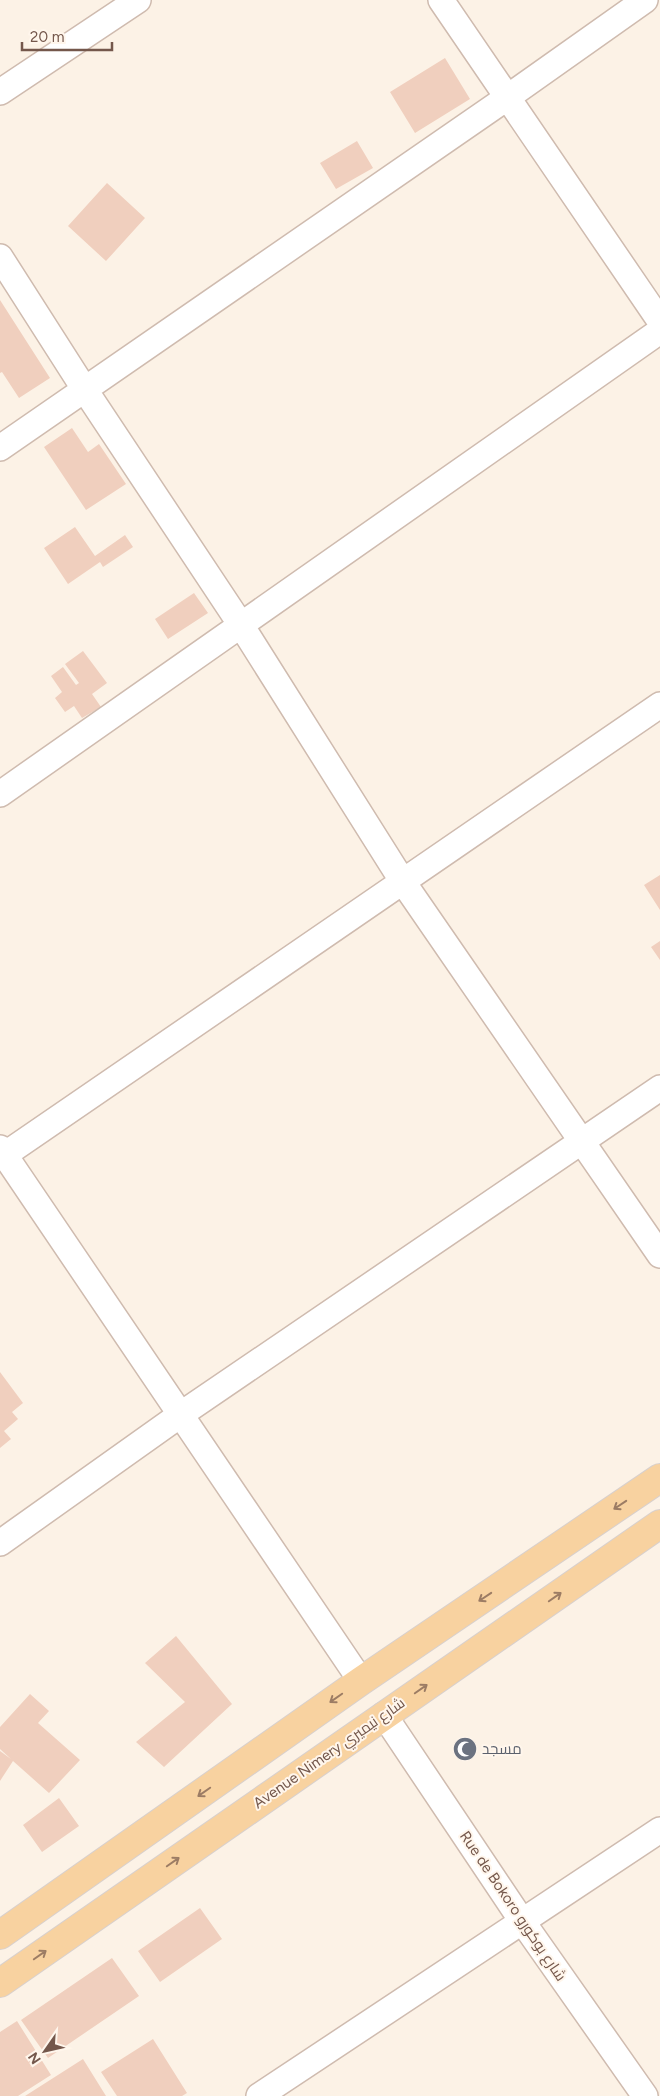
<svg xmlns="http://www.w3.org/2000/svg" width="660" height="2096" font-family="Figtree,Cairo,sans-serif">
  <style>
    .building { fill: #f0cfbe }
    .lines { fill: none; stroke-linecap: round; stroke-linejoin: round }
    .street-casing { stroke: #cfbbaf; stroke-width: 28 }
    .primary-casing { stroke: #d8d0cd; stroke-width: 30 }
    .street { stroke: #fff; stroke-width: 25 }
    .primary { stroke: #f8d2a0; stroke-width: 28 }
    .oneway { stroke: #9c7c64 }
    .labels { text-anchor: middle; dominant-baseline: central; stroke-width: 4; stroke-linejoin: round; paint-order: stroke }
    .worship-label { font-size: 15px; fill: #5b616d; stroke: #fff6ec; text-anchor: start }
    .street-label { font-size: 15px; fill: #74574b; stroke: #fff6ec }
  </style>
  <rect width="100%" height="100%" fill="#fcf2e6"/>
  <!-- building -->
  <path class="building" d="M445 58 470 99 415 133 390 92Z
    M357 141 373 168 336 189 320 163Z
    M107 183 145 218 106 261 68 226Z
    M0 300 50 378 19 398 2 372 0 373Z
    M72 428 88 452 99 444 126 484 86 510 44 447Z
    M75 527 95 556 125 535 133 547 103 567 100 562 68 584 44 548Z
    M194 593 208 613 168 639 155 619Z
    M83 651 107 683 92 694 101 707 82 718 74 706 65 712 55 698 62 692 51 676 63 667 76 685 79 683 65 664Z
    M660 875V910L644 885Z
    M660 941V960L651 947Z
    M0 1372 23 1403 12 1412 18 1419 4 1431 11 1439 0 1448Z
    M176 1636 232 1704 164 1767 136 1742 185 1702 145 1663Z
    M30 1694 49 1711 38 1723 80 1760 49 1793 13 1761 0 1781V1751L11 1759 0 1749V1727Z
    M59 1798 79 1826 42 1852 23 1825Z
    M200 1908 222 1939 160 1982 138 1951Z
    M112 1958 139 1996 48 2058 21 2020Z
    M17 2021 51 2075 18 2096H0V2032Z
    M153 2039 187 2093 182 2096H117L101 2072Z
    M83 2059 106 2096H25Z"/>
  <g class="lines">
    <!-- street casing -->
    <g class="street-casing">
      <path id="street" d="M441 0 660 321
        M0 92 138 0
        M0 257 85 390 241 625 403 882 660 1255
        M0 448 508 97 645 0
        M0 794 660 331
        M0 1148 361 1681
        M0 1158 660 705
        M0 1543 180 1415 660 1088
        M384 1715 522 1921 645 2096
        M259 2096 660 1830"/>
    </g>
    <!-- primary casing -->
    <g class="primary-casing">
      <path id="primary" d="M0 1935 361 1681 660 1478
        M0 1983 660 1524"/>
    </g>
    <!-- street -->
    <use href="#street" class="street"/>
    <!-- primary -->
    <use href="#primary" class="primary"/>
  </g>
  <!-- one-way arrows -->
  <defs><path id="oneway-shaft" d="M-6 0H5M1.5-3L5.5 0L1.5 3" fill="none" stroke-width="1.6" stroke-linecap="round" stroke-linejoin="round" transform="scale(1.25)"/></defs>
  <g class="oneway">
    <use href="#oneway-shaft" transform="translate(620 1505) rotate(146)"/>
    <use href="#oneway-shaft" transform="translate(485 1597) rotate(146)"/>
    <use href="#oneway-shaft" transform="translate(555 1597) rotate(-35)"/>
    <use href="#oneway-shaft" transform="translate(421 1689) rotate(-35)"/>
    <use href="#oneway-shaft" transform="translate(336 1698) rotate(145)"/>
    <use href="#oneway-shaft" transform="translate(204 1792) rotate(145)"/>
    <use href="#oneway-shaft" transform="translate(173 1862) rotate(-35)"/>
    <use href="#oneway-shaft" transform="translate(40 1955) rotate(-35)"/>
  </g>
  <!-- icons -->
  <defs>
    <g id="mosque-disc" transform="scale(1.25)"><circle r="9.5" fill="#6b7280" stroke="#fff6ec"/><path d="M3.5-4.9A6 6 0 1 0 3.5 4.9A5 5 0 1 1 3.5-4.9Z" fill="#fff"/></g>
  </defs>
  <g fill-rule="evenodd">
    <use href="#mosque-disc" x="465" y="1749"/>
  </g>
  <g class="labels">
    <!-- worship labels -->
    <g class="worship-label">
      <text x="482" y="1749">مسجد</text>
    </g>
    <!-- street labels -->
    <g class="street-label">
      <text transform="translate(329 1753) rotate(-35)">Avenue Nimery شارع نيميري</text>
      <text transform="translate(513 1906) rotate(56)">Rue de Bokoro شارع بوكورو</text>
    </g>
  </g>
  <!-- north arrow -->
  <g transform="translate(45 2051) rotate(236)" stroke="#fff6ec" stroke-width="4" paint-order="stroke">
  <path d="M0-4L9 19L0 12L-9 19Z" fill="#74574b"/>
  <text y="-8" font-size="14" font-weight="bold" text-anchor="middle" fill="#74574b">N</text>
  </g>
  <!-- scale -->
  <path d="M22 42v8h90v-8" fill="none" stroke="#74574b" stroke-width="2.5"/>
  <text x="30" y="42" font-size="15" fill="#74574b" stroke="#fff6ec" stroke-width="4" paint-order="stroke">20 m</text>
</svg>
